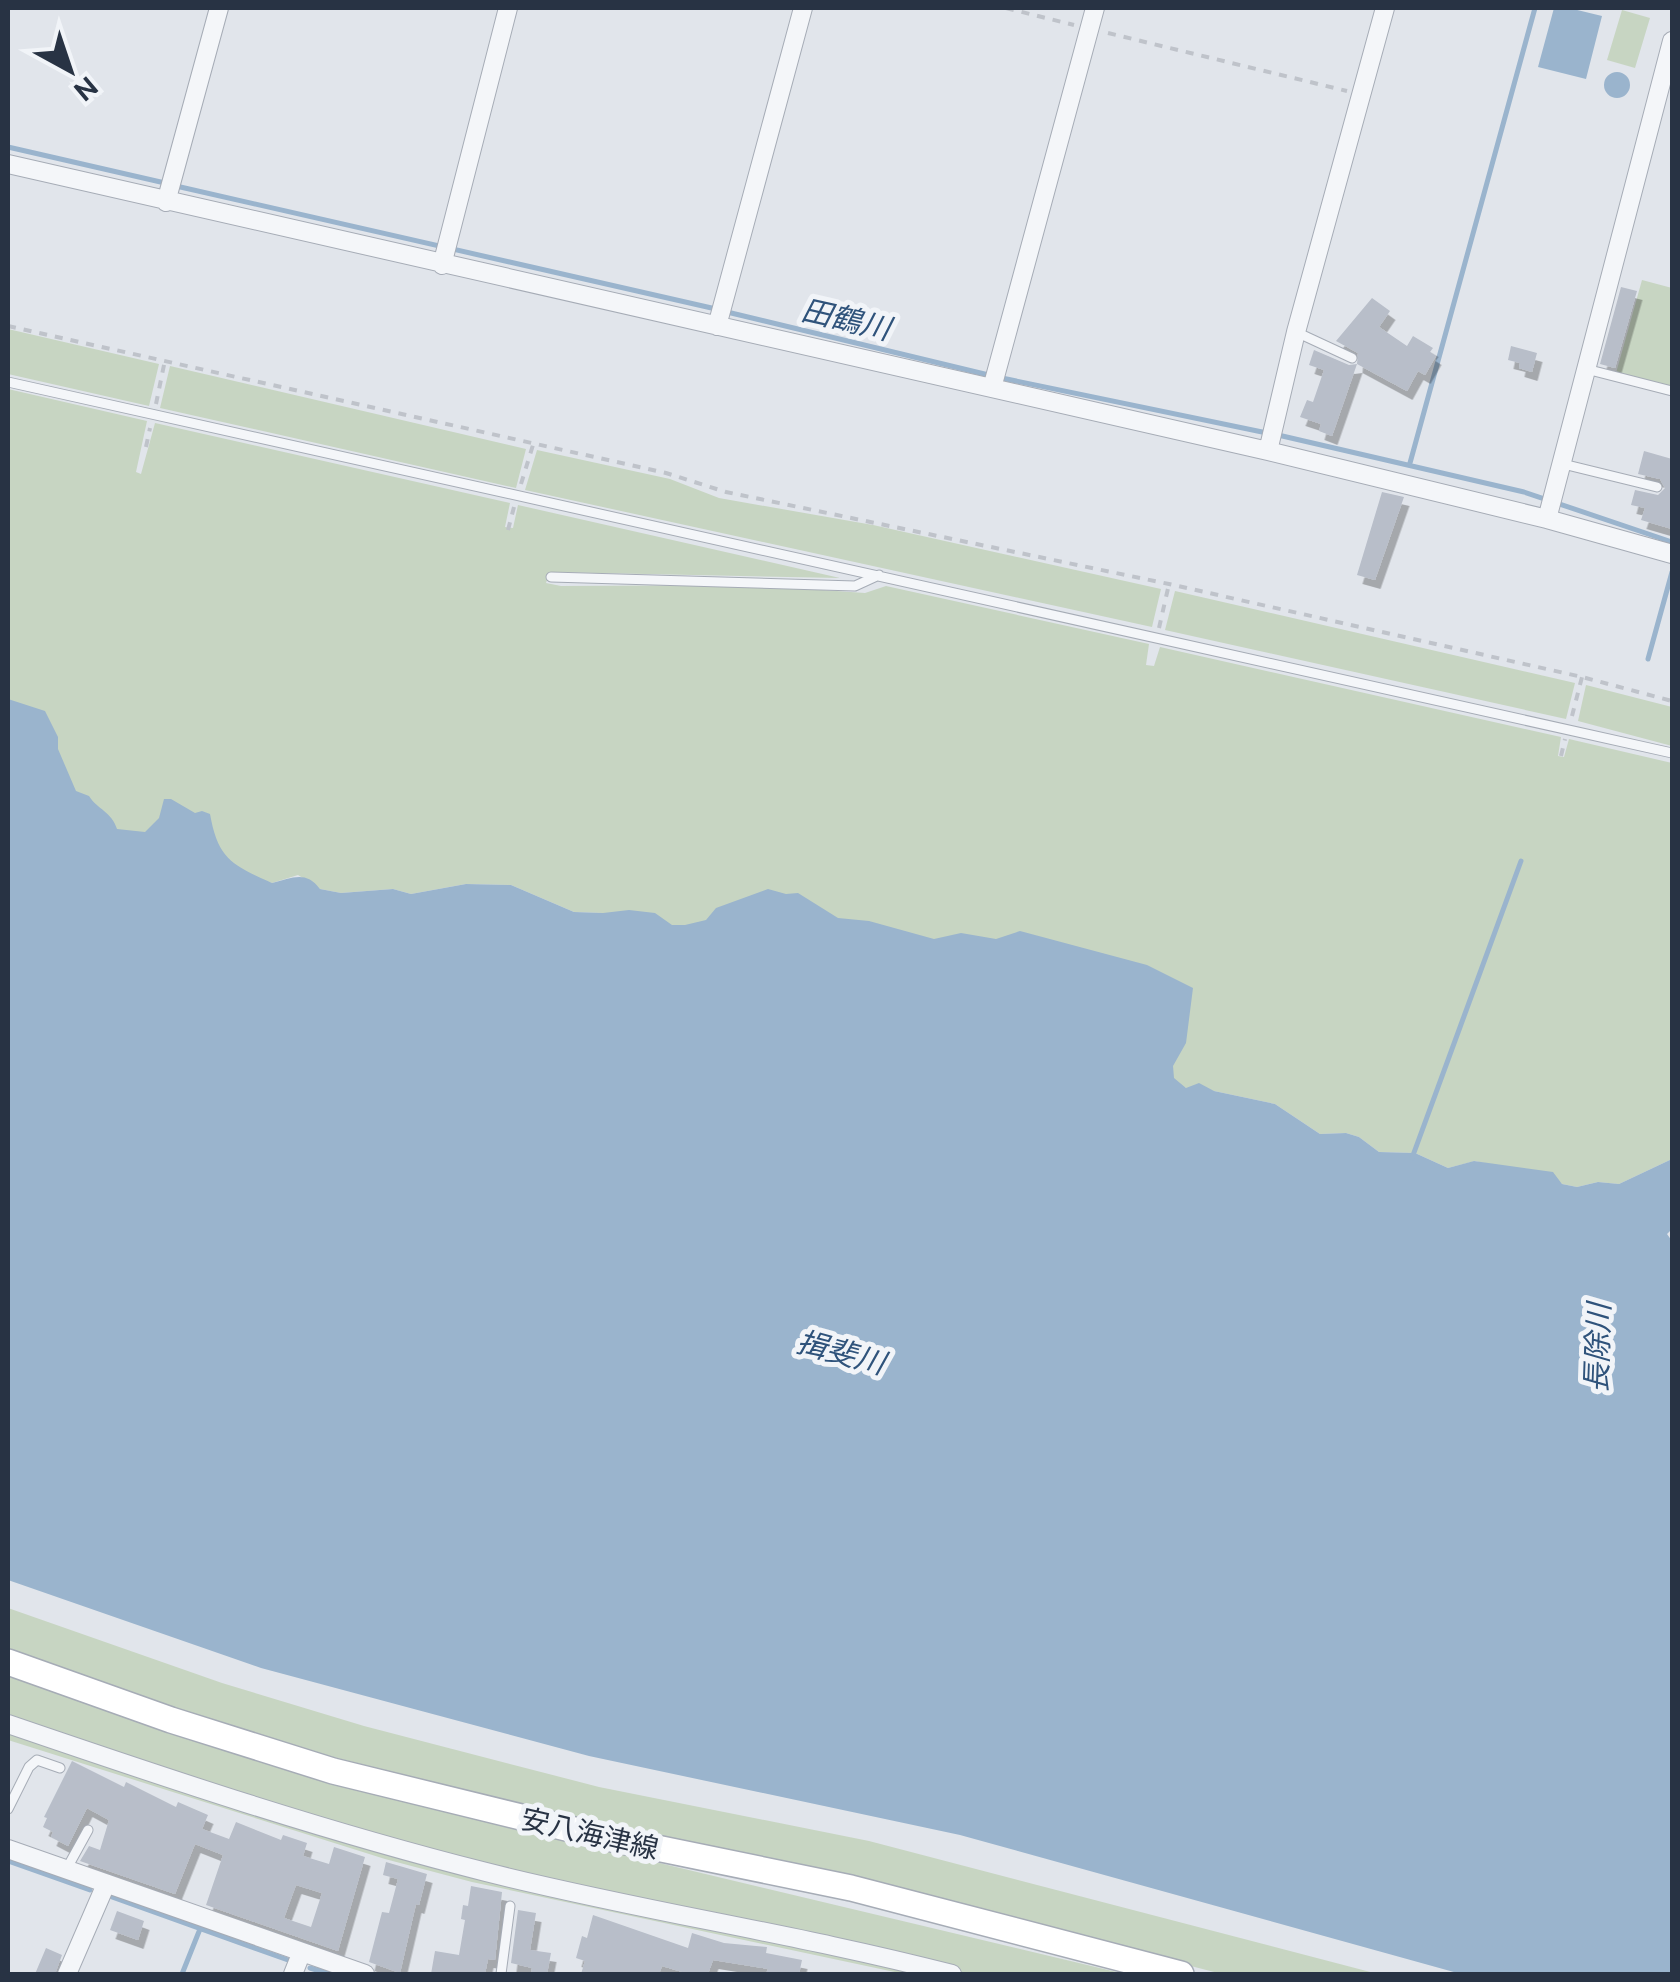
<svg xmlns="http://www.w3.org/2000/svg" width="1680" height="1982" font-family="Ubuntu,'Noto Sans JP',sans-serif">
  <style>
    .green { fill: #c7d5c2 }
    .water { fill: #9ab4cd }
    .lines { fill: none; stroke-linecap: round; stroke-linejoin: round }
    .stream { stroke: #9ab4cd; stroke-width: 5 }
    .building { fill: #b8bec9; fill-rule: evenodd; filter: url(#shadow) }
    .lane-casing { stroke: #a6acb6; stroke-width: 11 }
    .street-casing { stroke: #a6acb6; stroke-width: 20 }
    .secondary-casing { stroke: #a6acb6; stroke-width: 28 }
    .path { stroke: #bfc3ca; stroke-width: 4; stroke-dasharray: 8 8; stroke-linecap: butt }
    .lane { stroke: #f4f6f9; stroke-width: 9 }
    .street { stroke: #f4f6f9; stroke-width: 18 }
    .secondary { stroke: #fff; stroke-width: 25 }
    .labels { text-anchor: middle; dominant-baseline: central; stroke-width: 10; stroke-linejoin: round; paint-order: stroke }
    .street-label { font-size: 28px; fill: #283344; stroke: #f1f4f8 }
    .water-label { font-size: 30px; font-style: italic; fill: #2f537b; stroke: #f1f4f8 }
  </style>
  <defs>
    <filter id="shadow"><feDropShadow dx="5.5" dy="9" stdDeviation="0" flood-color="#0004"/></filter>
  </defs>
  <rect width="100%" height="100%" fill="#e1e5eb"/>
  <!-- green -->
  <path class="green" d="M1622 10 1650 18 1635 68 1607 60Z
    M1642 280 1672 288V387L1616 373Z
    M8 329 159 364 149 406 8 374Z
    M170 366 526 449 516 488 160 408Z
    M8 389 147 421 136 472 141 474 155 423 510 503 505 527 513 528 518 505 840 578 550 572 546 583 561 586 751 585 865 593 886 586 1149 644 1146 665 1154 666 1160 647 1561 737 1558 756 1564 757 1569 739 1672 763V1159L1619 1184 1598 1182 1577 1187 1562 1184 1556 1179 1475 1161 1448 1168 1415 1153 1379 1152 1359 1137 1346 1133 1320 1134 1275 1104 1214 1091 1186 1088 1084 1040 603 913 574 912 511 885 466 884 411 894 393 889 341 893 320 889 298 875 272 883 149 848 8 772Z
    M537 450 670 479 719 498 873 525 1161 589 1152 627 525 490Z
    M1175 591 1575 683 1566 719 1165 630Z
    M1586 685 1672 707V746L1578 721Z
    M8 1608 222 1683 364 1726 599 1787 869 1841 1378 1974H1222L859 1881 605 1827 333 1757 174 1710 8 1651Z
    M8 1674 538 1834 1125 1974H970L492 1868 346 1829 8 1718Z
    M8 1727 340 1837 934 1974H904L472 1882 385 1859 8 1740Z"/>
  <!-- water -->
  <path class="water" d="M1554 8H1569L1602 16 1586 79 1538 67Z
    M1604 85a13 13 0 1 1 26 0a13 13 0 1 1-26 0Z
    M8 699 45 711 58 737V749L76 791 89 796C97 809 112 812 117 829L145 832 159 818 164 799H171L195 813 202 811 210 814C218 859 232 865 272 883 292 878 306 870 320 889L341 893 393 889 411 894 466 884 511 885 574 912 603 913 629 910 655 913 672 925H685L706 920 716 908 768 889 786 894 798 893 838 918 869 921 934 939 961 933 996 939 1020 931 1147 965 1193 988 1186 1043 1173 1066 1174 1078 1186 1088 1199 1083 1214 1091 1275 1104 1320 1134 1346 1133 1359 1137 1379 1152 1415 1153 1448 1168 1474 1161 1553 1172 1562 1184 1577 1187 1598 1182 1619 1184 1672 1159V1229L1667 1234 1672 1241V1974H1461L960 1835 589 1756 261 1668 8 1580Z"/>
  <g class="lines">
    <!-- stream -->
    <path class="stream" d="M8 147 165 183
      M176 186 716 309
      M727 312 997 377 1267 433
      M1278 435 1524 492 1672 542
      M1410 463 1535 8
      M1648 659 1672 572
      M1412 1158 1521 861
      M8 1861 90 1890
      M112 1897 288 1960
      M310 1968 330 1974
      M182 1974 200 1929"/>
  </g>
  <!-- building -->
  <path class="building" d="M1621 287 1637 291 1615 368 1600 364Z
    M1372 298 1390 311 1379 327 1407 346 1413 336 1433 348 1430 352 1436 356 1425 375 1418 371 1407 391 1357 364 1358 353 1336 341Z
    M1511 346 1537 353 1532 372 1519 368 1520 363 1508 360Z
    M1314 350 1349 365 1357 364 1332 436 1319 431 1321 424 1300 417 1307 400 1313 402 1324 370 1309 365Z
    M1644 451 1672 459V529L1641 520 1645 508 1631 505 1635 490 1658 495 1665 488 1660 479 1638 474Z
    M1382 492 1404 497 1375 580 1357 575Z
    M72 1761 124 1787 126 1782 176 1807 178 1802 208 1815 202 1829 229 1839 236 1822 281 1840 283 1835 307 1843 303 1856 329 1864 334 1847 365 1857 338 1951 206 1905 223 1855 195 1844 175 1894 80 1861 89 1846 100 1850 109 1820 87 1808 68 1846 51 1837 53 1832 43 1827 47 1818 44 1817ZM296 1885 322 1893 311 1927 284 1918Z
    M386 1862 427 1874 419 1905 416 1904 400 1973 369 1962 382 1912 389 1913 398 1879 383 1875Z
    M471 1886 502 1892 495 1960 488 1959 485 1974H431L435 1951 459 1955 465 1920 461 1919 463 1905 468 1906Z
    M518 1910 536 1913 530 1950 551 1953 547 1974H531L532 1968 511 1963Z
    M117 1911 144 1921 138 1940 110 1930Z
    M593 1915 688 1948 692 1933 724 1943 767 1947 766 1953 802 1960 799 1974H766L768 1969 713 1960 708 1974H689L662 1966 659 1974H581L585 1961 576 1958 582 1936 587 1938Z
    M46 1948 62 1955 55 1974H35Z"/>
  <g class="lines">
    <!-- lane casing -->
    <g class="lane-casing">
      <path id="lane" d="M1296 332 1352 358
        M1586 369 1672 391
        M8 382 1672 753
        M1563 464 1657 487
        M551 577 855 586 879 575
        M8 1809 29 1767 37 1760 60 1768
        M66 1870 88 1830
        M501 1974 510 1906"/>
    </g>
    <!-- street casing -->
    <g class="street-casing">
      <path id="street" d="M8 164 1268 451 1547 519 1672 554
        M166 202 219 8
        M442 265 508 8
        M717 326 803 8
        M992 388 1095 8
        M1268 451 1296 332 1385 8
        M1547 519 1672 41
        M8 1724C166 1778 323 1831 486 1872 640 1911 798 1934 952 1974
        M8 1849 365 1974
        M67 1974 106 1884
        M293 1974 301 1954"/>
    </g>
    <!-- secondary casing -->
    <g class="secondary-casing">
      <path id="secondary" d="M8 1662 171 1720 333 1771 603 1837 851 1888 1181 1974"/>
    </g>
    <!-- path -->
    <path class="path" d="M1006 8 1074 25
      M1108 33 1347 91
      M8 326 666 473 726 492 1169 584 1582 677 1672 701
      M156 404 165 360
      M146 447 150 428
      M521 484 533 445
      M508 530 514 507
      M1159 628 1169 584
      M1572 716 1582 677
      M1561 756 1565 739"/>
    <!-- lane -->
    <use href="#lane" class="lane"/>
    <!-- street -->
    <use href="#street" class="street"/>
    <!-- secondary -->
    <use href="#secondary" class="secondary"/>
  </g>
  <g class="labels">
    <!-- street labels -->
    <g class="street-label">
      <text transform="translate(590 1833) rotate(13)">安八海津線</text>
    </g>
    <!-- water labels -->
    <g class="water-label">
      <text transform="translate(846 319) rotate(13)">田鶴川</text>
      <text transform="translate(1597 1348) rotate(-88)">長除川</text>
      <text transform="translate(841 1352) rotate(15)">揖斐川</text>
    </g>
  </g>
  <!-- border -->
  <rect width="1680" height="1982" fill="none" stroke="#283344" stroke-width="20"/>
  <!-- north arrow -->
  <g transform="translate(70 70) rotate(140)" stroke="#f1f4f8" stroke-width="8" paint-order="stroke">
  <path d="M0-8L18 38L0 25L-18 38Z" fill="#283344"/>
  <text y="-15" font-size="28" font-weight="bold" text-anchor="middle" fill="#283344">N</text>
  </g>
</svg>
